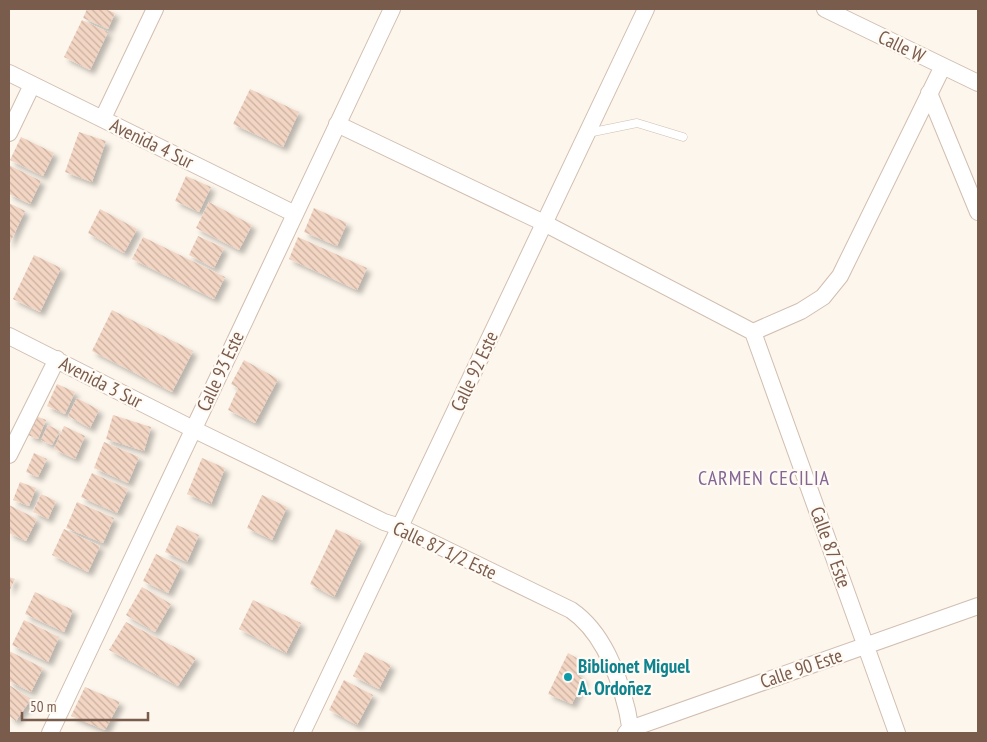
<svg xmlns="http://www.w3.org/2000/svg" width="987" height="742" font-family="'PT Sans Narrow',sans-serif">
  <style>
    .building { fill: url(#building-back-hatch); filter: url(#shadow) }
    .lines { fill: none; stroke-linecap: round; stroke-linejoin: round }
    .service-casing { stroke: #d1beb0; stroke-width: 9 }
    .minor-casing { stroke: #d1beb0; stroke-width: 18 }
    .service { stroke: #fff; stroke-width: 8 }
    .minor { stroke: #fff; stroke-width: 16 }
    .culture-dot { fill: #0f9aa8; stroke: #fffaf3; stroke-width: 2 }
    .labels { text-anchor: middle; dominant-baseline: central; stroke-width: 4.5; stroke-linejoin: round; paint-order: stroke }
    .street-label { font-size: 19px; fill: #7a5c4d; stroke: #fffaf3 }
    .culture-label { font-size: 19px; font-weight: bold; fill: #0d838f; stroke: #fffaf3; text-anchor: start }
    .neighbourhood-label { font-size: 20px; letter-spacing: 1px; fill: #846695; stroke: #fffaf3 }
  </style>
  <defs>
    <pattern id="building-back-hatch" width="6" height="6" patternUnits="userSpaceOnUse" patternTransform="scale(1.25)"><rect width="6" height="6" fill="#f3d5c3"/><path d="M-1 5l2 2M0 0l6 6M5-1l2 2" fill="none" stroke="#cab0a1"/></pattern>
    <filter id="shadow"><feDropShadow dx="4.5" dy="4.5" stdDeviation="2.5" flood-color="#0004"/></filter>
  </defs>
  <rect width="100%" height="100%" fill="#fdf6ec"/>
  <!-- building -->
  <path class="building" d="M87 9H105L115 13 108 29 83 18Z
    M82 20 108 32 90 70 64 57Z
    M250 89 299 112 283 147 233 124Z
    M79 132 106 141 92 182 65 172Z
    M21 137 54 153 43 176 10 160Z
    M9 165 41 181 30 204 9 194Z
    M186 176 211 187 199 212 175 201Z
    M209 202 252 225 239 250 196 228Z
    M9 203 25 211 9 245Z
    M314 208 347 223 337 246 304 232Z
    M100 209 137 229 124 253 88 233Z
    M198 236 224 248 214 268 189 255Z
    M143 237 225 277 214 299 132 259Z
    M298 237 367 268 357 290 289 259Z
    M34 255 61 268 40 312 13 299Z
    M112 310 193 351 172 392 92 351Z
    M244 360 278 379 255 423 228 410 238 388 231 384Z
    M57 384 75 392 65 414 47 406Z
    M77 398 99 410 90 428 68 416Z
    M113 415 151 427 144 451 106 439Z
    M36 416 46 420 38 439 28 435Z
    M48 425 60 431 52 445 41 440Z
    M64 426 85 436 75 459 54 449Z
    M104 442 139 457 128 483 94 468Z
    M34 453 47 459 38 477 26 472Z
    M202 458 225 468 211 504 187 494Z
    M92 473 128 489 117 513 81 497Z
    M20 482 36 488 29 506 13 500Z
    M41 494 56 501 48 519 33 512Z
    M262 495 287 507 272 540 247 528Z
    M77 502 114 518 103 543 66 528Z
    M9 505 37 519 26 541 9 533Z
    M177 525 199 535 187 562 165 552Z
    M64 529 100 546 88 572 52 555Z
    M336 529 361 541 334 597 310 584Z
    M156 554 181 566 168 593 143 581Z
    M9 577 15 579 9 592Z
    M142 587 171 604 155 632 126 615Z
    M35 592 73 610 64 632 25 614Z
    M253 600 301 623 286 653 239 629Z
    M24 620 59 637 48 662 12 645Z
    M126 622 196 658 178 686 109 650Z
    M9 651 43 668 31 692 9 681Z
    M365 652 391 665 379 689 353 676Z
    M568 653 582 661 575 674 584 679 572 704 548 694Z
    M344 680 373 695 357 725 329 710Z
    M9 685 31 699 16 721 9 716Z
    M85 687 120 702 105 730 71 716Z"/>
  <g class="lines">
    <!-- service casing -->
    <g class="service-casing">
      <path id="service" d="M588 133 637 123 683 137"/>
    </g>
    <!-- minor casing -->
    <g class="minor-casing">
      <path id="minor" d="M825 9 978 83
        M9 73 295 214
        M929 93 978 212
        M103 118 155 9
        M337 124 544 223 753 332
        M9 133 32 85
        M753 332 897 733
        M753 332 801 311 823 297 840 276 943 66
        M9 336 193 429 384 522 400 527 571 610C603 632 618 673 627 710 629 718 629 726 632 733
        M9 455 57 359
        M50 733 392 9
        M302 733 646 9
        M626 733 630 729 978 606"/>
    </g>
    <!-- service -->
    <use href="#service" class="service"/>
    <!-- minor -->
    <use href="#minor" class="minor"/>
  </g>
  <!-- markers -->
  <circle class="culture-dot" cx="568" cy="677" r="5"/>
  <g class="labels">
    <!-- street labels -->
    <g class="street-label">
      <text transform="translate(902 46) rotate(26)">Calle W</text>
      <text transform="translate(152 143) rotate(26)">Avenida 4 Sur</text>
      <text transform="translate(220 371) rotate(-65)">Calle 93 Este</text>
      <text transform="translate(474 371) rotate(-65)">Calle 92 Este</text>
      <text transform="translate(101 382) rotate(27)">Avenida 3 Sur</text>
      <text transform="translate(831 547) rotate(70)">Calle 87 Este</text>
      <text transform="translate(445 550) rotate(25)">Calle 87 1/2 Este</text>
      <text transform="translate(801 668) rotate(-19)">Calle 90 Este</text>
    </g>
    <!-- culture labels -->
    <g class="culture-label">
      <text x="578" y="666">Biblionet Miguel<tspan x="578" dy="22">A. Ordoñez</tspan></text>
    </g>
    <!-- neighbourhood labels -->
    <g class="neighbourhood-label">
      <text x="764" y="478">CARMEN CECILIA</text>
    </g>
  </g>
  <!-- border -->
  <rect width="987" height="742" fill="none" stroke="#7a5c4d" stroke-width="20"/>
  <!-- scale -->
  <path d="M22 712v8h126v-8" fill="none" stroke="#7a5c4d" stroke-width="2.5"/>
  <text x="30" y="712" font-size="15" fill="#7a5c4d" stroke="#fffaf3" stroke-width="4" paint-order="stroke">50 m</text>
</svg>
